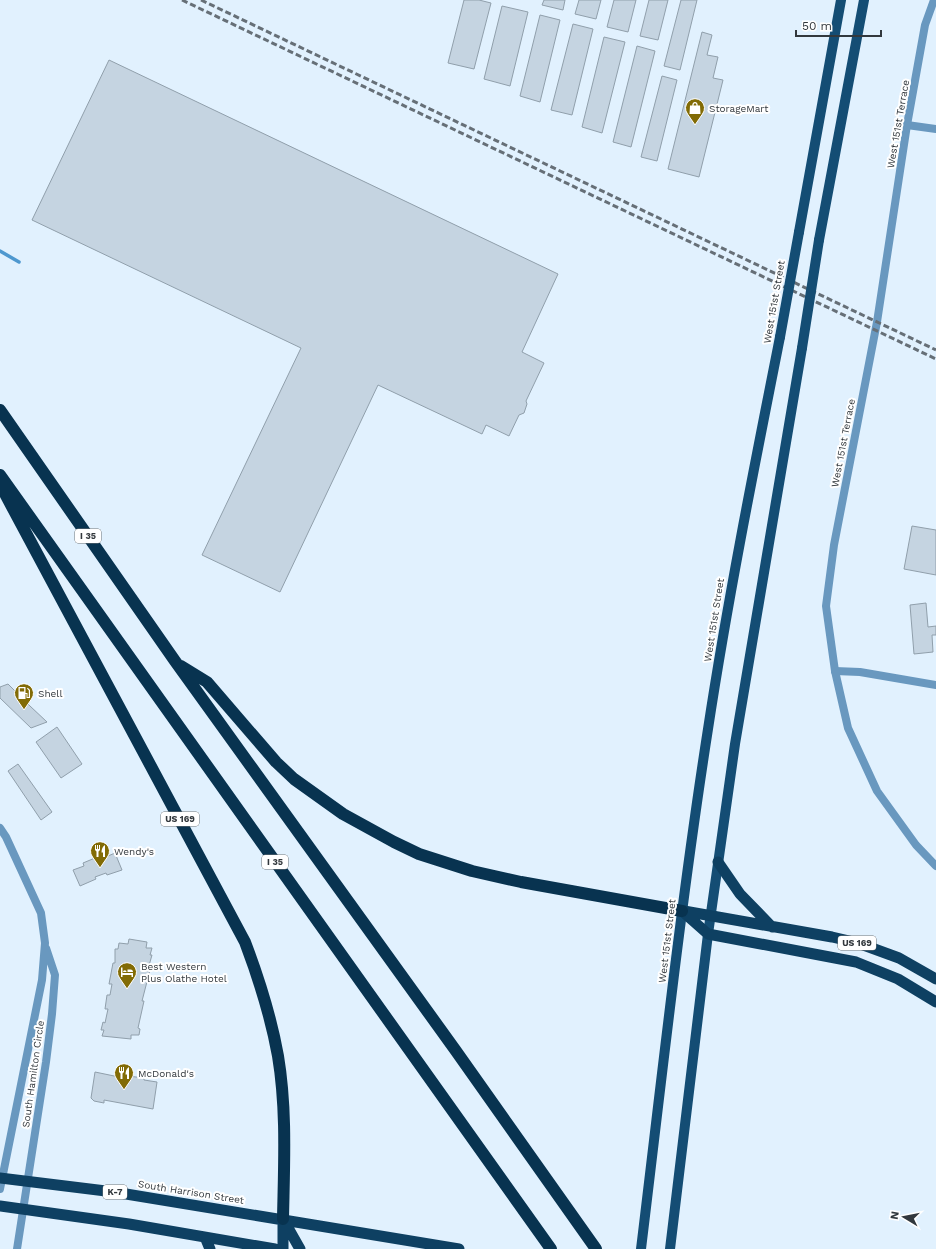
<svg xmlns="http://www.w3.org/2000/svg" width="936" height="1249" font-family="'Work Sans',sans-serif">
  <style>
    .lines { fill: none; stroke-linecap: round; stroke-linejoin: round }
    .stream { stroke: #4e98cf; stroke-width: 3.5 }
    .building { fill: #c5d4e1; stroke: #909fab }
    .minor { stroke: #6998bf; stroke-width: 8 }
    .tertiary { stroke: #6998bf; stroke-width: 8 }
    .primary { stroke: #144d74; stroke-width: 10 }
    .trunk { stroke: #0e4062; stroke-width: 11 }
    .motorway { stroke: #083350; stroke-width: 12 }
    .rail { stroke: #666f77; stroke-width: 3; stroke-dasharray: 6 3; stroke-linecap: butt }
    .primary-bridge { stroke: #144d74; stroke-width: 10 }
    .labels { text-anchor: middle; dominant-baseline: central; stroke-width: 4; stroke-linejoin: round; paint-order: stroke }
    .shield { fill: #fff; stroke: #707477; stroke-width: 1 }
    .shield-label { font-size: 9px; font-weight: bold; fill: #32383d }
    .poi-label { font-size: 10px; fill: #32383d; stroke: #fff; text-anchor: start }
    .street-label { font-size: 10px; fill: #32383d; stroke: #fff }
  </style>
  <rect width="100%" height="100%" fill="#e1f1fe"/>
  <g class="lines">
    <!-- stream -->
    <path class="stream" d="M0 251 19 262"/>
  </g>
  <!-- building -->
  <path class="building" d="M464 0H479L491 3 474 69 448 63Z
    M544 0H565L563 10 542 5Z
    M579 0H601L596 19 575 14Z
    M614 0H636L628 32 607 27Z
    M649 0H668L658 40 640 36Z
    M681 0H697L680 70 664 66Z
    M502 6 528 12 510 86 484 79Z
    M540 15 560 20 540 102 520 96Z
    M573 24 593 29 572 115 551 110Z
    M702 32 712 35 707 55 718 57 713 78 723 80 699 177 668 169Z
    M604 37 625 42 602 133 582 127Z
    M637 46 655 51 631 147 613 142Z
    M109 60 558 274 522 352 544 363 526 401 527 404 524 413 519 415 509 436 486 425 482 434 378 385 280 592 202 555 301 348 32 220Z
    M662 76 677 80 657 161 641 157Z
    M912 526 936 530V575L904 569Z
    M926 603 928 627 936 626V635H932L933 652 914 654 910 605Z
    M8 684 30 706 47 722 31 728 0 698V687Z
    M57 727 82 764 61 778 36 742Z
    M18 764 52 812 41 820 8 771Z
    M107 853 108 856 115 853 122 870 107 875 106 873 95 877 96 879 80 886 73 870 84 866 83 863Z
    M129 939 147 942 146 948H152L150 955H152L148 969 150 970 142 1001H144L138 1028 140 1029 139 1035H131V1039L102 1036 104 1030H101L103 1022 105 1023 108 1009H105L107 995H110L112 984H109L113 963H115V949H118L119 943 128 944Z
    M95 1072 119 1077 120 1075 144 1078V1080L157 1082 153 1109 104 1100V1103L94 1101 91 1098Z"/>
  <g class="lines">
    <!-- minor -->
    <path class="minor" d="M907 125 936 129
      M835 671 860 672 936 685
      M0 828 6 837 41 913 45 943 42 980 0 1189
      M17 1249 46 1062 52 1014 55 975 46 948"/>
    <!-- tertiary -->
    <path class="tertiary" d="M934 0 925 25 907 125 877 322 834 545 826 606 835 671 848 728 877 791 916 845 936 866"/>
    <!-- primary -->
    <path class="primary" d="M799 232 841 0
      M819 240 864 0
      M641 1249C662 1076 681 902 708 729 728 598 754 468 780 337
      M670 1249 708 934 735 744 802 348"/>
    <!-- trunk -->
    <path class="trunk" d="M718 862 740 894 772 927
      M682 911 708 934 856 962 898 979 936 1002
      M684 911 832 937 858 943 899 958 936 979
      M0 1178 114 1192 459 1249
      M0 1206 129 1224 275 1249
      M283 1219 300 1249
      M283 1222V1249
      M205 1237 210 1249"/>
    <!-- motorway -->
    <path class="motorway" d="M0 410 175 661 456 1051 596 1249
      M0 475 551 1249
      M3 490 245 942C259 979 271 1017 278 1056 287 1110 284 1165 283 1219
      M181 666 207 682 276 762 294 779 343 814 394 842 419 854 472 871 521 882 682 911"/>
    <!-- rail -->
    <path class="rail" d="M182 0 936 359
      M201 0 936 350"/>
    <!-- primary-bridge -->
    <path class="primary-bridge" d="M780 337 799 232
      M802 348 819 240"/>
  </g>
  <!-- icons -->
  <defs>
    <g id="shop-pin" transform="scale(1)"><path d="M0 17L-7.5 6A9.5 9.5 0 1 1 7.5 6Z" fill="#826b05" stroke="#fff"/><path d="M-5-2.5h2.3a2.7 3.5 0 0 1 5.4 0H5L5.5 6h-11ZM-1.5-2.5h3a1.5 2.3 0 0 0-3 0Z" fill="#fff"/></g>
    <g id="fuel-pin" transform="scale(1)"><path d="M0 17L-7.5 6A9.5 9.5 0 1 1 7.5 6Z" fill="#826b05" stroke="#fff"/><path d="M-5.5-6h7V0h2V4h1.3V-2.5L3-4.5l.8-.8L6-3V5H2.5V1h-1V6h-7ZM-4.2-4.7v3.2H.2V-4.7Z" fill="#fff"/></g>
    <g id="restaurant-pin" transform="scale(1)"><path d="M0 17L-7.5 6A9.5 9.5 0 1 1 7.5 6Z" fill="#826b05" stroke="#fff"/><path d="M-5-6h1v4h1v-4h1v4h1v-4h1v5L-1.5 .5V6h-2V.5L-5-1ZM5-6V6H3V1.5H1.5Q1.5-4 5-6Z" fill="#fff"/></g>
    <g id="hotel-pin" transform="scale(1)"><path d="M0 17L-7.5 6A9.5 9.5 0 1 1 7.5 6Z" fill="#826b05" stroke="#fff"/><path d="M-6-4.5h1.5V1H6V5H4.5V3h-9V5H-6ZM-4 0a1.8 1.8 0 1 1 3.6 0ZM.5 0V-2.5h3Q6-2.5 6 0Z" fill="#fff"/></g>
  </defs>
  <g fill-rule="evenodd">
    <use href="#shop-pin" x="695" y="108"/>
    <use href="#fuel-pin" x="24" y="693"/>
    <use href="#restaurant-pin" x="100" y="851"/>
    <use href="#hotel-pin" x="127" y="972"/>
    <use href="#restaurant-pin" x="124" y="1073"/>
  </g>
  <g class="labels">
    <!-- shield labels -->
    <g class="shield">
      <rect x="75" y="529" width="26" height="14" rx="3"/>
      <rect x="161" y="812" width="38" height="14" rx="3"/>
      <rect x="262" y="855" width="26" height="14" rx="3"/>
      <rect x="838" y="936" width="38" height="14" rx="3"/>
      <rect x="103" y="1185" width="24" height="14" rx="3"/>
    </g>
    <g class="shield-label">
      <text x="88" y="536">I 35</text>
      <text x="180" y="819">US 169</text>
      <text x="275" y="862">I 35</text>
      <text x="857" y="943">US 169</text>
      <text x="115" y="1192">K-7</text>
    </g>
    <!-- poi labels -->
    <g class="poi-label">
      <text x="709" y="108">StorageMart</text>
      <text x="38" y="693">Shell</text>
      <text x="114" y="851">Wendy's</text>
      <text x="141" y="966">Best Western<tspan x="141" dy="12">Plus Olathe Hotel</tspan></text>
      <text x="138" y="1073">McDonald's</text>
    </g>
    <!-- street labels -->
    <g class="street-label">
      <text transform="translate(898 124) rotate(-80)">West 151st Terrace</text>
      <text transform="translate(774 302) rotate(-80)">West 151st Street</text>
      <text transform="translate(843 443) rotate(-79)">West 151st Terrace</text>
      <text transform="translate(714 620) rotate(-81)">West 151st Street</text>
      <text transform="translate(667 941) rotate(-83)">West 151st Street</text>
      <text transform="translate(33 1074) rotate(-82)">South Hamilton Circle</text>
      <text transform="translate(191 1192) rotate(9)">South Harrison Street</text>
    </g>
  </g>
  <!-- north arrow -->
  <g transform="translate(904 1217) rotate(280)" stroke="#ffffff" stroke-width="3" paint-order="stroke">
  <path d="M0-3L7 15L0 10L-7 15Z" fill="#32383d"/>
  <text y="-6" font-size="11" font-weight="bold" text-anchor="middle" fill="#32383d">N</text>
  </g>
  <!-- scale -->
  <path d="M796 30v6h85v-6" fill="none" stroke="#32383d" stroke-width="2"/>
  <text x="802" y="30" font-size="12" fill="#32383d" stroke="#ffffff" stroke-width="3" paint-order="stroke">50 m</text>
</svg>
